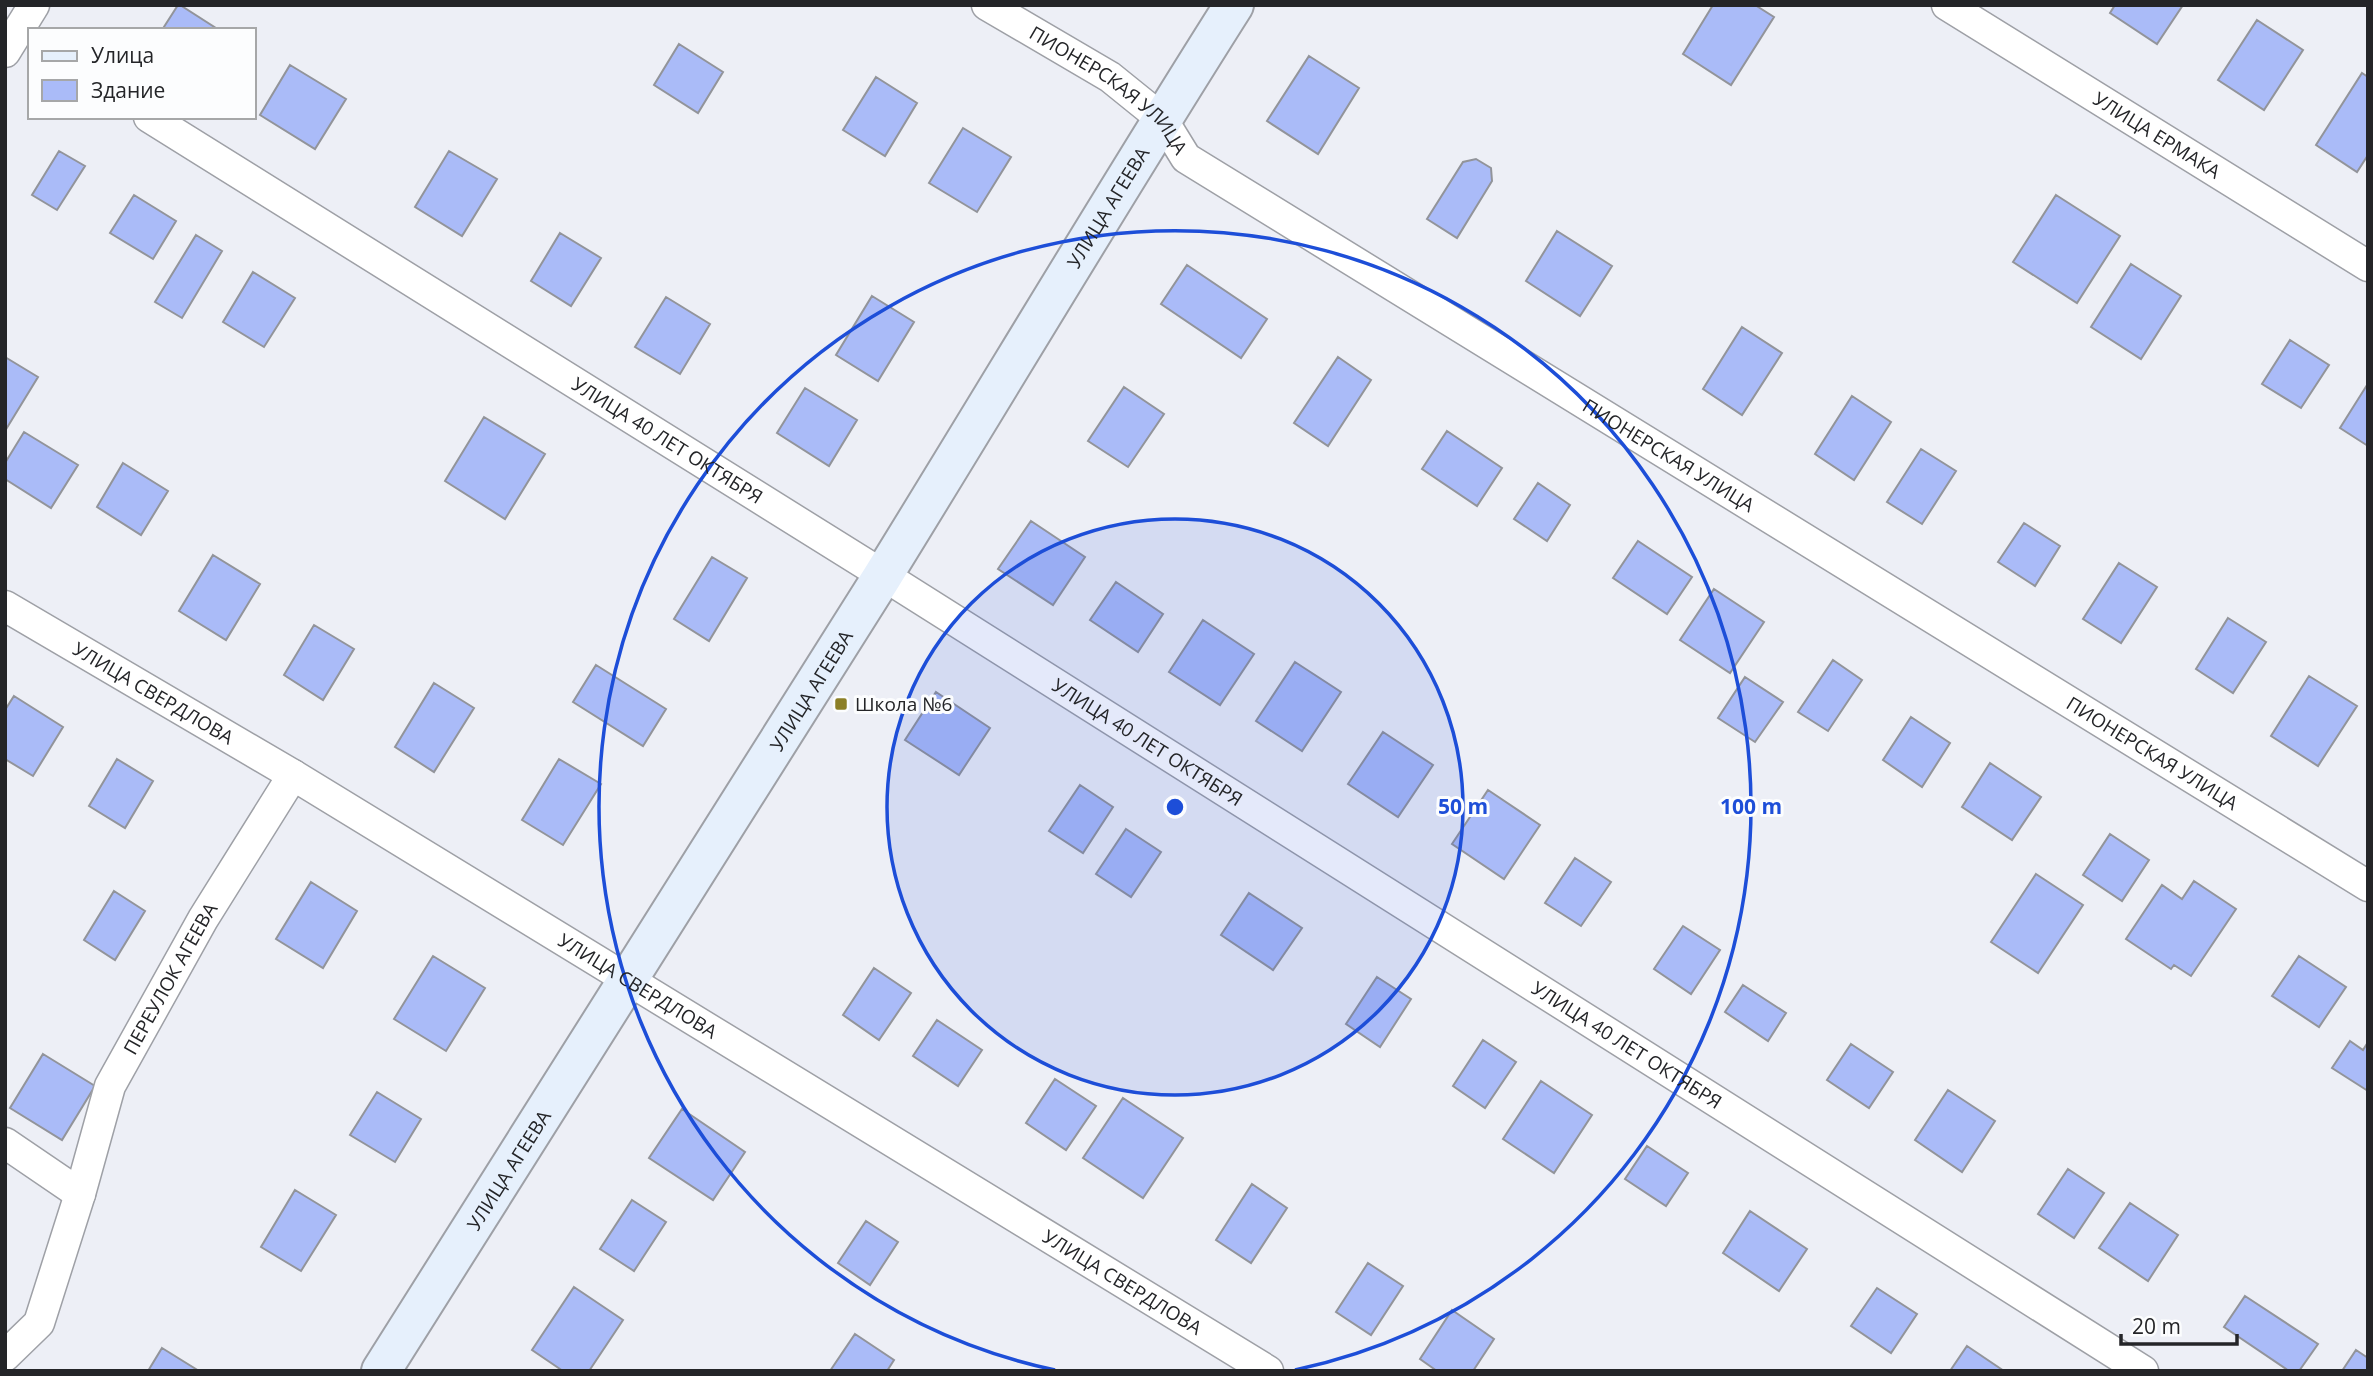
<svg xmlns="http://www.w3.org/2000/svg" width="2373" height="1376" font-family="'Open Sans',sans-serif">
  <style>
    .building { fill: #aabbf8; stroke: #92949a; stroke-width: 2 }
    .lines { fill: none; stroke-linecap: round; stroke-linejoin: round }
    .street-casing { stroke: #9ea0a6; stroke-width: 33 }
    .secondary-casing { stroke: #9ea0a6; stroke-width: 42 }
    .street { stroke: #fff; stroke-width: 30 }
    .secondary { stroke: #e6f0fc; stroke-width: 38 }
    .ring { fill: none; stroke: #1d4ed8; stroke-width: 3.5 }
    .poi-dot { fill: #8c7f26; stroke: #fcfdfe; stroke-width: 2.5 }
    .labels { text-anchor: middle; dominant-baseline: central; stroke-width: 6; stroke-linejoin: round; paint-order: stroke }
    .street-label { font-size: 19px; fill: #242528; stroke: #fcfdfe }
    .poi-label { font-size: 19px; fill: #242528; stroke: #fcfdfe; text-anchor: start }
    .centre { fill: #1d4ed8; stroke: #fcfdfe; stroke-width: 3.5 }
    .ring-label { font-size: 21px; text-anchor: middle; font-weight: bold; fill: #1d4ed8; stroke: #fcfdfe; stroke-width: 6; stroke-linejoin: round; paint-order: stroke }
  </style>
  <rect width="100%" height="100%" fill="#edeff6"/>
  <!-- building -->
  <path class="building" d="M178 5H180L219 30H162Z
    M1713 5H1755L1774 17 1731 85 1683 54Z
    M2115 5H2183L2157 44 2110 13Z
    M2257 20 2303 50 2264 110 2218 80Z
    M679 44 723 72 698 113 654 85Z
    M1309 56 1359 88 1318 154 1267 121Z
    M290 65 346 99 315 149 260 115Z
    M2362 73 2368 77V155L2357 172 2316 145Z
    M876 77 917 103 885 156 843 130Z
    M963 128 1011 157 977 212 929 183Z
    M59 151 85 166 57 210 32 195Z
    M449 151 497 179 462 236 415 207Z
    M1476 159 1491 168 1492 181 1457 238 1427 219 1463 162Z
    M134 195 176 221 153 259 110 233Z
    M2056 195 2120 236 2077 303 2013 262Z
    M1557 231 1612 266 1580 316 1526 281Z
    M560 233 601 258 571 306 531 281Z
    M196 235 222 251 182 318 155 302Z
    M2131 264 2181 296 2141 359 2091 327Z
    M1187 265 1267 319 1241 358 1161 304Z
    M253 272 295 298 264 347 223 322Z
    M872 296 914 322 878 381 836 355Z
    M666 297 710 324 680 374 635 347Z
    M1742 327 1782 353 1742 415 1703 389Z
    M2290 340 2329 365 2301 408 2262 384Z
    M5 357 38 377 5 431Z
    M1338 357 1371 380 1328 446 1294 423Z
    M2367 385 2368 386V446L2340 428Z
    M1124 387 1164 414 1128 467 1088 441Z
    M805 388 857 420 829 466 777 433Z
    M1852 396 1891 422 1854 480 1815 454Z
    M484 417 545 454 505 519 445 481Z
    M1447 431 1502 468 1477 506 1422 469Z
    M24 432 78 465 51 508 5 479V463Z
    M1921 449 1956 471 1922 524 1887 502Z
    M123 463 168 491 141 535 97 507Z
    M1538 483 1570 505 1547 541 1514 519Z
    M1031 521 1085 557 1053 605 998 569Z
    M2024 523 2060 546 2035 586 1998 562Z
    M1638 541 1692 577 1667 614 1613 578Z
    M213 555 260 584 226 640 179 611Z
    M712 557 747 578 709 641 674 619Z
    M2119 563 2157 587 2121 643 2083 619Z
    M1116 582 1163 614 1138 652 1090 620Z
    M1714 589 1764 622 1730 673 1680 640Z
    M2228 618 2266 642 2233 693 2196 669Z
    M1203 620 1254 654 1220 705 1169 672Z
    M314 625 354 649 323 700 284 675Z
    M1833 660 1862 680 1828 731 1798 712Z
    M1295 662 1341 692 1302 751 1256 721Z
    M596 665 666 709 643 746 573 702Z
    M2309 676 2357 706 2318 766 2271 736Z
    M1745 677 1783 702 1755 742 1718 718Z
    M434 683 474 708 434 772 395 747Z
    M936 692 990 728 959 775 905 740Z
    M14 696 63 727 33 776 5 759V710Z
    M1911 717 1950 743 1922 787 1883 760Z
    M1383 732 1433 765 1398 817 1348 784Z
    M117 759 153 781 125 828 89 806Z
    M559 759 601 784 563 845 522 820Z
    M1990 763 2041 797 2012 840 1962 807Z
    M1080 785 1113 807 1083 853 1049 831Z
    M1488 790 1540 825 1504 879 1452 844Z
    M1126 829 1161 852 1131 897 1096 874Z
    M2110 834 2149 860 2122 901 2083 875Z
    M1575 858 1611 882 1581 926 1545 903Z
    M2036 874 2083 905 2038 973 1991 942Z
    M2194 881 2236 909 2191 976 2174 965 2171 969 2126 939 2162 885 2182 899Z
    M311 882 357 911 323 968 276 939Z
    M114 891 145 911 115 960 84 940Z
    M1249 893 1302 928 1273 970 1221 935Z
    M1683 926 1720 950 1691 994 1654 969Z
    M433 956 485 988 446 1051 394 1019Z
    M2299 956 2346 987 2319 1027 2272 996Z
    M874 968 911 993 879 1040 843 1015Z
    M1377 977 1411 999 1380 1047 1346 1024Z
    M1743 985 1786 1013 1768 1041 1725 1012Z
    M937 1020 982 1050 958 1086 913 1056Z
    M1483 1040 1516 1062 1485 1108 1453 1086Z
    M2350 1041 2363 1050 2368 1042V1091L2332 1068Z
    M1851 1044 1893 1072 1869 1108 1827 1080Z
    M43 1054 95 1086 62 1140 10 1108Z
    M1055 1079 1096 1106 1066 1150 1026 1123Z
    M1541 1081 1592 1115 1554 1173 1503 1139Z
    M1948 1090 1995 1121 1962 1172 1915 1140Z
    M377 1092 421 1119 395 1162 350 1135Z
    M1123 1098 1183 1138 1143 1198 1083 1158Z
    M682 1109 745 1152 713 1200 649 1158Z
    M1647 1146 1688 1173 1666 1206 1625 1179Z
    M2068 1169 2104 1193 2074 1238 2038 1214Z
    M1252 1184 1287 1208 1251 1263 1216 1240Z
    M295 1190 336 1215 301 1271 261 1247Z
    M632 1200 666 1222 634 1271 600 1249Z
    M2130 1203 2178 1235 2148 1281 2099 1248Z
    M1750 1211 1807 1249 1779 1291 1723 1253Z
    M866 1221 898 1242 870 1285 838 1263Z
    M1368 1263 1403 1286 1371 1335 1336 1312Z
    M574 1287 623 1320 589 1371H563L532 1350Z
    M1877 1288 1917 1314 1891 1353 1851 1326Z
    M2245 1296 2318 1344 2299 1371H2289L2224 1327Z
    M1452 1310 1494 1339 1473 1371H1437L1420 1359Z
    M855 1334 894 1360 887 1371H830Z
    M1967 1346 2004 1371H1950Z
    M162 1348 199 1371H148Z
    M2356 1350 2368 1358V1371H2342Z"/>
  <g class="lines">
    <!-- street casing -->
    <g class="street-casing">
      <g id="street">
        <path id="s1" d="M987 5 1110 77 1162 119 1186 158 2368 886"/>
        <path id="s2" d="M1947 5 2368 266"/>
        <path d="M5 52 34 5"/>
        <path id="s3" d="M149 117 883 575 2143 1371"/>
        <path id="s4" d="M5 606 293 775 1268 1371"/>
        <path d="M5 1143 80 1194"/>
        <path id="s5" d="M5 1356 39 1323 80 1194 110 1086 203 919 293 775"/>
      </g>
    </g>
    <!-- secondary casing -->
    <g class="secondary-casing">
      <g id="secondary">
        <path id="s6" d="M381 1371C549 1107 717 843 882 577 1000 386 1114 194 1234 5"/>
      </g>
    </g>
    <!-- street -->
    <use href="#street" class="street"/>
    <!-- secondary -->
    <use href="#secondary" class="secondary"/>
  </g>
  <!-- distance rings -->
  <circle cx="1175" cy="807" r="288" fill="#1d4ed8" fill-opacity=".12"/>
  <g class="ring">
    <circle cx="1175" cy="807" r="288"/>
    <path d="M1055 1370A576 576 0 1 1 1295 1370"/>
  </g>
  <!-- markers -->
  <rect class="poi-dot" x="834" y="697" width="14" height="14" rx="3.5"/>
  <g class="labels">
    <!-- street labels -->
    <g class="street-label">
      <text stroke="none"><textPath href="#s1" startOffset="150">ПИОНЕРСКАЯ УЛИЦА</textPath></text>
      <text stroke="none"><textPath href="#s2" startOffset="247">УЛИЦА ЕРМАКА</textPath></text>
      <text stroke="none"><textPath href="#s6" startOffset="1372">УЛИЦА АГЕЕВА</textPath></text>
      <text stroke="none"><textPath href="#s3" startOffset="611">УЛИЦА 40 ЛЕТ ОКТЯБРЯ</textPath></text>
      <text stroke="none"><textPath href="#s1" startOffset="822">ПИОНЕРСКАЯ УЛИЦА</textPath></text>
      <text stroke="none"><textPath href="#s6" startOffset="805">УЛИЦА АГЕЕВА</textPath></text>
      <text stroke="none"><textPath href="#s4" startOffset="172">УЛИЦА СВЕРДЛОВА</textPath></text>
      <text stroke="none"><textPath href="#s3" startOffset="1178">УЛИЦА 40 ЛЕТ ОКТЯБРЯ</textPath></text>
      <text stroke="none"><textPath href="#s1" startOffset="1390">ПИОНЕРСКАЯ УЛИЦА</textPath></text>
      <text stroke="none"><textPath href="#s5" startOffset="418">ПЕРЕУЛОК АГЕЕВА</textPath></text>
      <text stroke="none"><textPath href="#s4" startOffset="738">УЛИЦА СВЕРДЛОВА</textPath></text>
      <text stroke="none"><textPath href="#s3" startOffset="1745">УЛИЦА 40 ЛЕТ ОКТЯБРЯ</textPath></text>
      <text stroke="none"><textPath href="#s6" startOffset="238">УЛИЦА АГЕЕВА</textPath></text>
      <text stroke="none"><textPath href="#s4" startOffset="1306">УЛИЦА СВЕРДЛОВА</textPath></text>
    </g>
    <!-- poi labels -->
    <g class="poi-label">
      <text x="855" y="704">Школа №6</text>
    </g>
  </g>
  <circle cx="1175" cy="807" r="10" class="centre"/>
  <g class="ring-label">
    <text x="1463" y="814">50 m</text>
    <text x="1751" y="814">100 m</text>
  </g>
  <!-- border -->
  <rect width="2373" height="1376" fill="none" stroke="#242528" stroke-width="14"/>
  <!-- legend -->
  <rect x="28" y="28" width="228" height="91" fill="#fcfdfe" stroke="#a6a7a8" stroke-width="2"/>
  <rect x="42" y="51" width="35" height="10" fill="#e6f0fc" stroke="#a6a7a8" stroke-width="2"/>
  <text x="91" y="63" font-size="21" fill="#242528">Улица</text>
  <rect x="42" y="80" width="35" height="21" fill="#aabbf8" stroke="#a6a7a8" stroke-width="2"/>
  <text x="91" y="98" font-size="21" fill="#242528">Здание</text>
  <!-- scale -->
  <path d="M2121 1334v10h116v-10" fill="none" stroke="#242528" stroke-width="3.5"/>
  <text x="2132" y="1334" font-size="21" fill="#242528" stroke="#fcfdfe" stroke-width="5" paint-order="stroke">20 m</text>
</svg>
